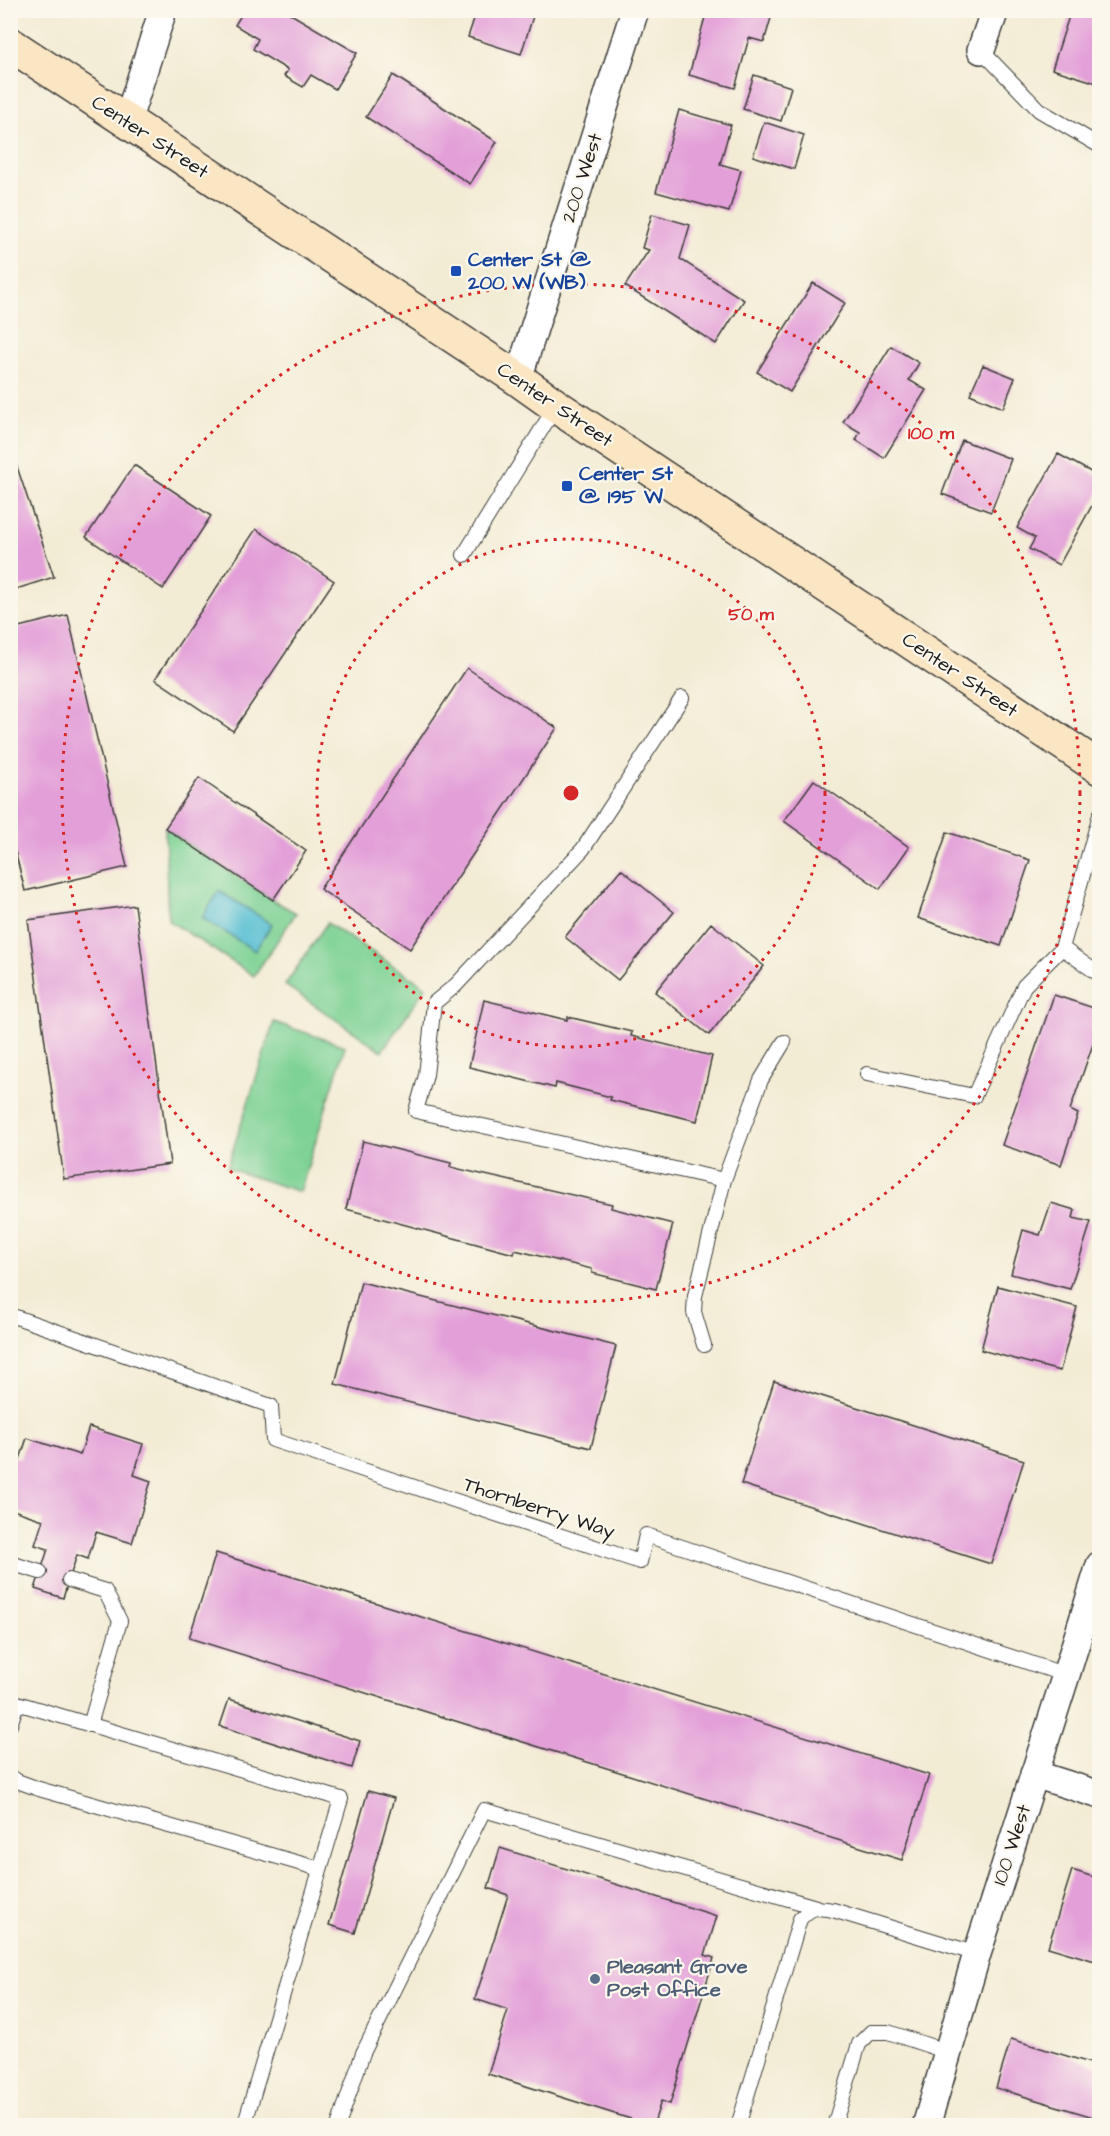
<svg xmlns="http://www.w3.org/2000/svg" width="1110" height="2136" font-family="'Architects Daughter',sans-serif">
  <style>
    .green { fill: #7ed295; stroke: #4d7758; stroke-width: 1.5 }
    .water { fill: #55bed2; stroke: #386d77; stroke-width: 1.5 }
    .building { fill: #e3a0d8 }
    .lines { fill: none; stroke-linecap: round; stroke-linejoin: round }
    .lane-casing { stroke: #3c3b38; stroke-width: 16 }
    .street-casing { stroke: #3c3b38; stroke-width: 30 }
    .secondary-casing { stroke: #3c3b38; stroke-width: 36 }
    .lane { stroke: #fff; stroke-width: 14 }
    .street { stroke: #fff; stroke-width: 27 }
    .secondary { stroke: #fbe6c4; stroke-width: 33 }
    .ring { fill: none; stroke: #d62828; stroke-width: 3; stroke-dasharray: 3 6 }
    .transit-dot { fill: #1a4fb4; stroke: #fbf7ec; stroke-width: 2 }
    .service-dot { fill: #5c6f8a; stroke: #fbf7ec; stroke-width: 2 }
    .labels { text-anchor: middle; dominant-baseline: central; stroke-width: 4.5; stroke-linejoin: round; paint-order: stroke }
    .street-label { font-size: 20px; fill: #1c1c1c; stroke: #fbf7ec }
    .transit-label { font-size: 20px; font-weight: bold; fill: #164399; stroke: #fbf7ec; text-anchor: start }
    .service-label { font-size: 20px; font-weight: bold; fill: #4e5e75; stroke: #fbf7ec; text-anchor: start }
    .centre { fill: #d62828; stroke: #fbf7ec; stroke-width: 3 }
    .ring-label { font-size: 18px; text-anchor: middle; font-weight: bold; fill: #d62828; stroke: #fbf7ec; stroke-width: 4.5; stroke-linejoin: round; paint-order: stroke }
  </style>
  <rect width="100%" height="100%" fill="#fbf7ec"/>
  <filter id="ink" filterUnits="userSpaceOnUse"><feTurbulence type="fractalNoise" baseFrequency=".0167" numOctaves="2"/><feDisplacementMap in="SourceGraphic" scale="12" xChannelSelector="R" yChannelSelector="G"/><feConvolveMatrix kernelMatrix="1 2 1 2 8 2 1 2 1" color-interpolation-filters="sRGB"/></filter>
  <filter id="wash" filterUnits="userSpaceOnUse"><feTurbulence type="fractalNoise" baseFrequency=".008" numOctaves="4" result="noise"/><feDisplacementMap in="SourceGraphic" scale="24" xChannelSelector="R" yChannelSelector="G"/><feGaussianBlur stdDeviation="1.35" result="paint"/><feColorMatrix in="noise" values="0 0 0 0 0 0 0 0 0 0 0 0 0 0 0 0 0 1.4 0 .05"/><feComposite in="paint" operator="in"/></filter>
  <g filter="url(#wash)">
    <rect width="100%" height="100%" fill="#f3ecd5"/>
    <!-- green -->
    <path class="green" d="M165 828 273 900 296 913 254 976 168 920Z
      M327 923 426 987 382 1051 285 985Z
      M274 1022 345 1046 300 1192 227 1168Z"/>
    <!-- water -->
    <path class="water" d="M219 891 272 924 255 951 202 918Z"/>
    <g id="blocks">
      <!-- building -->
      <path class="building" d="M244 10H284L357 53 335 89 311 75 303 87 284 76 288 70 253 49 258 39 235 25Z
        M477 10H535L521 54 468 37Z
        M707 10 773 11 764 42 749 38 735 88 689 75Z
        M1071 10H1100V84L1052 69Z
        M393 75 497 142 470 184 366 117Z
        M754 75 791 87 781 121 743 109Z
        M679 110 731 125 720 164 741 170 729 212 656 192Z
        M764 122 804 135 794 169 753 156Z
        M652 214 690 225 680 259 744 300 716 344 625 286 649 250 642 248Z
        M813 283 845 303 790 392 757 372Z
        M891 346 919 363 909 380 926 390 884 458 856 440 860 432 843 422Z
        M983 365 1015 378 1003 408 970 394Z
        M962 440 1011 459 991 512 942 494Z
        M10 446 54 577 10 591Z
        M1058 454 1100 477V491L1059 565 1029 549 1035 538 1017 528Z
        M134 465 211 516 163 589 86 537Z
        M256 529 334 581 233 731 155 679Z
        M68 615 127 867 25 891 10 831V629Z
        M467 668 557 728 410 949 320 889Z
        M199 778 306 851 273 900 165 828Z
        M814 780 909 847 880 889 784 821Z
        M947 832 1030 860 1001 946 918 918Z
        M621 869 674 912 618 980 565 937Z
        M135 905 170 1164 64 1179 28 920Z
        M711 923 764 966 709 1035 655 992Z
        M1054 995 1100 1010V1024L1070 1110 1078 1114 1061 1165 1002 1145Z
        M484 1000 567 1020 568 1017 632 1032 631 1036 712 1056 697 1121 610 1100 611 1097 556 1083 555 1088 469 1067Z
        M363 1141 451 1163 450 1167 612 1204 611 1208 673 1224 656 1289 592 1273V1269L515 1250 514 1254 346 1209Z
        M1051 1203 1075 1210 1073 1218 1091 1222 1070 1289 1011 1274 1023 1230 1040 1235Z
        M361 1282 616 1346 591 1448 335 1384Z
        M998 1286 1077 1307 1060 1371 981 1350Z
        M774 1381 1024 1460 991 1564 741 1484Z
        M89 1427 143 1444 134 1475 151 1481 132 1543 96 1532 88 1559 77 1555 63 1598 35 1589 48 1549 35 1545 43 1520 10 1509 13 1489 10 1488V1456L20 1459 27 1438 80 1455Z
        M216 1553 929 1775 902 1860 189 1638Z
        M229 1699 360 1741 352 1768 220 1726Z
        M368 1791 394 1798 355 1933 329 1925Z
        M500 1848 717 1916 705 1955 714 1958 670 2104 661 2101 653 2126 488 2074 508 2010 475 1999 508 1895 488 1888Z
        M1072 1870 1100 1879V1948L1095 1961 1048 1947Z
        M1011 2039 1100 2066V2119L996 2088Z"/>
    </g>
  </g>
  <g filter="url(#ink)">
    <use href="#blocks" fill-opacity="0" stroke="#3c3b38" stroke-width="1.5"/>
    <g class="lines">
      <!-- lane casing -->
      <g class="lane-casing">
        <path id="lane" d="M981 50 1039 110 1100 146
          M464 555 556 406
          M682 698 583 849 456 985 434 1003 426 1075 416 1111 724 1180
          M1100 815 1062 948 1100 975
          M867 1074 974 1096 1024 986 1062 948
          M10 1315 271 1406 273 1440 640 1562 646 1535 1066 1675
          M704 1345 694 1312 695 1296 724 1180 761 1080 784 1042
          M10 1563 40 1572
          M69 1580 105 1591 120 1621 90 1725
          M10 1725 17 1703 341 1799 244 2126
          M10 1776 17 1781 39 1789 320 1869
          M338 2126 363 2053 484 1810 816 1907
          M738 2126 800 1919C812 1906 816 1907 833 1910L977 1954
          M834 2126 859 2044 871 2032H888L948 2052"/>
      </g>
      <!-- street casing -->
      <g class="street-casing">
        <path id="street" d="M981 50 995 10
          M127 122 163 10
          M518 379 635 10
          M1034 1774 1100 1795
          M926 2126 977 1954 1066 1675 1100 1565"/>
      </g>
      <!-- secondary casing -->
      <g class="secondary-casing">
        <path id="secondary" d="M10 44 518 379 556 406 1100 768"/>
      </g>
      <!-- lane -->
      <use href="#lane" class="lane"/>
      <!-- street -->
      <use href="#street" class="street"/>
      <!-- secondary -->
      <use href="#secondary" class="secondary"/>
    </g>
  </g>
  <!-- distance rings -->
  <g class="ring">
    <circle cx="571" cy="793" r="254"/>
    <circle cx="571" cy="793" r="509"/>
  </g>
  <!-- markers -->
  <g class="transit-dot">
    <rect x="450" y="265" width="12" height="12" rx="3"/>
    <rect x="561" y="480" width="12" height="12" rx="3"/>
  </g>
  <circle class="service-dot" cx="595" cy="1979" r="6"/>
  <g class="labels">
    <!-- street labels -->
    <g class="street-label">
      <text transform="translate(150 137) rotate(33)">Center Street</text>
      <text transform="translate(582 178) rotate(-72)">200 West</text>
      <text transform="translate(555 405) rotate(34)">Center Street</text>
      <text transform="translate(960 675) rotate(34)">Center Street</text>
      <text transform="translate(539 1508) rotate(18)">Thornberry Way</text>
      <text transform="translate(1012 1845) rotate(-72)">100 West</text>
    </g>
    <!-- transit labels -->
    <g class="transit-label">
      <text x="468" y="260">Center St @<tspan x="468" dy="23">200 W (WB)</tspan></text>
      <text x="579" y="474">Center St<tspan x="579" dy="23">@ 195 W</tspan></text>
    </g>
    <!-- service labels -->
    <g class="service-label">
      <text x="607" y="1967">Pleasant Grove<tspan x="607" dy="23">Post Office</tspan></text>
    </g>
  </g>
  <circle cx="571" cy="793" r="9" class="centre"/>
  <g class="ring-label">
    <text x="931" y="439">100 m</text>
    <text x="751" y="620">50 m</text>
  </g>
  <!-- margin -->
  <rect width="1110" height="2136" fill="none" stroke="#fbf7ec" stroke-width="36"/>
</svg>
